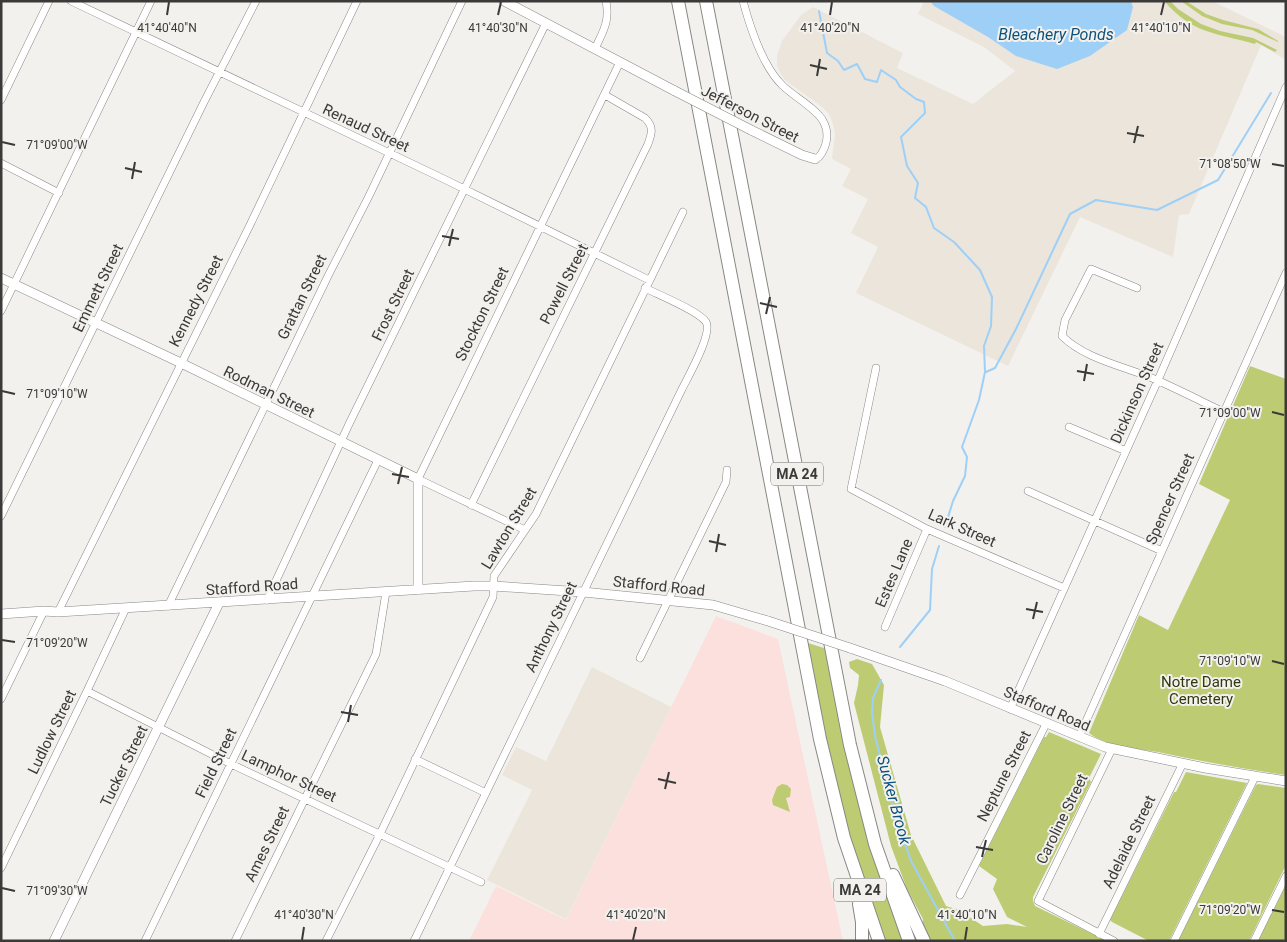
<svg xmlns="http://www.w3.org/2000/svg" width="1287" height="942" font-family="Roboto,sans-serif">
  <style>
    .commercial { fill: #fbe0dd }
    .built { fill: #ebe5dc }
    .green { fill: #bdcc72 }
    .water { fill: #9ed0f7 }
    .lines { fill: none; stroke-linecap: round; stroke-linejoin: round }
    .stream { stroke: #9ed0f7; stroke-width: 2 }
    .minor-casing { stroke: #888784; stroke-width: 8 }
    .tertiary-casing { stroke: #888784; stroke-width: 10 }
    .motorway-casing { stroke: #888784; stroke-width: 14 }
    .minor { stroke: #fff; stroke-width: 7 }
    .tertiary { stroke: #fff; stroke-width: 9 }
    .motorway { stroke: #fff; stroke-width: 12 }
    .tertiary-bridge-casing { stroke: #888784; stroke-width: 10; stroke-linecap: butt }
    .tertiary-bridge { stroke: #fff; stroke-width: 9 }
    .ticks { fill: none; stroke: #3b3a39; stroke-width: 2 }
    .labels { text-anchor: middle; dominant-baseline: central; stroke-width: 4; stroke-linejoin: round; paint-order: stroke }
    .shield { fill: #f3f1ee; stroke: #72716f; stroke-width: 1 }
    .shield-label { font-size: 14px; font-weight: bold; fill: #3b3a39 }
    .street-label { font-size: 15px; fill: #3b3a39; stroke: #f3f1ee }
    .park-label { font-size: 15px; fill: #32380e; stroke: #f3f1ee }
    .water-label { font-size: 16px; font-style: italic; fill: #0d527c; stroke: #f3f1ee }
    .ticks-label { font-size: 12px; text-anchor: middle; fill: #3b3a39; stroke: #f3f1ee; stroke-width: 4; stroke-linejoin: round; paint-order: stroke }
  </style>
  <rect width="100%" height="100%" fill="#f3f1ee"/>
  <!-- commercial -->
  <path class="commercial" d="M716 616 778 639 843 941H469L496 886 566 920Z"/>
  <!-- built -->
  <path class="built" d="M924 1H1212L1286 37V60L1261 45 1189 214 1179 215 1173 257 1080 217 1008 366 856 293 878 247 851 233 868 199 842 186 851 169 834 160 832 158 835 134 833 124 829 114 822 107 785 80 780 73 777 65V56L782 41 801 15 813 7 903 53 897 68 973 104 1015 71 984 47 918 14Z
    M592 667 671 707 566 919 487 880 532 790 502 775 516 747 546 761Z"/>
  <!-- green -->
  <path class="green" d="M1164 1H1170L1178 9 1201 24 1220 31 1253 38 1277 50 1275 52 1256 42 1255 44C1216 33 1193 34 1164 1Z
    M1181 1H1186L1206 14 1223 20 1258 29 1278 41V42L1252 30 1222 24 1202 16Z
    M1250 366 1286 379V775C1243 769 1200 761 1158 752 1138 749 1104 746 1089 733L1139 615 1168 630 1230 500 1199 484Z
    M805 642 827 649 905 941H884L843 816Z
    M857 659 872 664 884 685 880 727 911 835 946 906 959 910 983 926 1007 924 1027 927 1007 917 993 889 997 879 979 866 1044 737H1046L1049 732 1101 754 1089 778 1091 782 1033 897V901L1035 906 1107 941H928L923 929V919L907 889 891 846 854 703 858 685 859 675 850 668 849 662Z
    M1186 772 1247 783 1169 941H1149L1112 922 1110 920 1174 792H1176Z
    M782 784 787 785 791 789 790 797 786 798 790 812 773 805 772 800 777 787Z
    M1258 784 1286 788V865L1249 941H1178L1256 785Z
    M1286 885V941H1258Z"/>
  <!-- water -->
  <path class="water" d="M930 1H1131L1133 7 1127 30 1090 56 1057 69 1016 56 988 37 934 6Z"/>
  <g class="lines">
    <!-- stream -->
    <path class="stream" d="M819 11 827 53 838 61 844 70 857 64 865 79 877 82 881 70 896 80 900 87 916 99 924 102 925 113 901 137 907 166 918 183 915 198 926 207 934 228 954 242 980 270 992 297 991 326 984 346 985 372 979 400 962 447 967 457 965 476 953 501 945 527
      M986 372 995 368 1016 329 1070 214 1096 200 1157 210 1218 180 1271 93
      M900 647 930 610 932 569 939 546
      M881 680 873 698 872 712 875 736 896 819 911 861 955 941"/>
    <!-- minor casing -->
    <g class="minor-casing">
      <path id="minor" d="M71 1 446 180 649 280
        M743 1C750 27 763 66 782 85 793 96 817 109 823 121 830 133 827 147 819 157L815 159
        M595 49C603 31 610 22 606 1
        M1 100 49 1
        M1 163 59 193
        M1137 288 1091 269 1065 320 1062 336C1086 360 1128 367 1159 381 1181 391 1203 402 1224 412
        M1 311 151 1
        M876 368 851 489 927 529 1064 588
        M1069 427 1126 451
        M1028 491 1162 551
        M471 505 648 144C652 133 654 127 645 118L605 95
        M1 516 204 102 256 1
        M525 530 418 479 620 62
        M267 600 350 422 546 23
        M168 606 329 274 369 196 462 1
        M58 612 249 227 357 1
        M885 627 927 529
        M640 658 726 482 727 470
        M87 691 231 764 481 882
        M1 699 44 611
        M1010 709 1158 380 1286 87
        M1079 737 1286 273
        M1112 749 1038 901 1114 941
        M415 759 486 793
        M1 868 87 691 126 608
        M960 895 1046 724
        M1099 934 1183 763
        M145 941 378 460
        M235 941 376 654 386 592
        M326 941 380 834 493 597 494 576 536 514 683 212
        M414 941 682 389C688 377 713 333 706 322 699 311 659 295 645 288
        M1174 941 1255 777
        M1254 941 1286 876"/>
    </g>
    <!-- tertiary casing -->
    <g class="tertiary-casing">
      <path id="tertiary" d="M504 1 675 91
        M751 130 802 155 815 159
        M1 278 181 363 418 479V590
        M1 614 44 611 58 612 474 586H493L583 592 713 605 768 621
        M850 648 945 681 1105 747 1205 768 1286 781
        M54 941 219 603"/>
    </g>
    <!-- motorway casing -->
    <g class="motorway-casing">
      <path id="motorway" d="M678 1 820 739 844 838 879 941
        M706 1 850 745 875 844 909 941
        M893 875 924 941
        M859 904 862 922V941"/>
    </g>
    <!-- minor -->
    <use href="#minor" class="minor"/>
    <!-- tertiary -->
    <use href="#tertiary" class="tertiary"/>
    <!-- motorway -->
    <use href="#motorway" class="motorway"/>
    <!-- tertiary-bridge casing -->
    <g class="tertiary-bridge-casing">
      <path id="tertiary-bridge" d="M675 91 751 130
        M768 621 850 648"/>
    </g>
    <!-- tertiary-bridge -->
    <use href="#tertiary-bridge" class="tertiary-bridge"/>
  </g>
  <!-- ticks -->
  <path class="ticks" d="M167 15 169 2M498 15 501 2M830 15 832 2M1161 15 1164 2M810 65 827 69M817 76 820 59M1127 133 1144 136M2 142 15 145M1134 143 1138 126M1272 164 1284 166M125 168 142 172M132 179 135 162M442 236 459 239M449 246 453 229M760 303 777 307M766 314 770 297M1077 371 1094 374M1084 381 1087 364M2 391 15 394M1272 412 1284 415M392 474 409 477M398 484 402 467M709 541 726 545M716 552 719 534M1026 609 1043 612M1033 619 1037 602M2 640 15 642M1272 661 1284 664M341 712 358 715M348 722 351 705M658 779 676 783M665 789 669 772M976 847 993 850M982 857 986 840M2 888 15 891M1272 910 1284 912M302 940 304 927M633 940 636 927M965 940 967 927"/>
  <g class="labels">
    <!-- shield labels -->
    <g class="shield">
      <rect x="771" y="462.5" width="52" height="23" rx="4"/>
      <rect x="834" y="878.5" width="52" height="23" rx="4"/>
    </g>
    <g class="shield-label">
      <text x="797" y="474">MA 24</text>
      <text x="860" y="890">MA 24</text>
    </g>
    <!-- street labels -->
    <g class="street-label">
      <text transform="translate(750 114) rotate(27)">Jefferson Street</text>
      <text transform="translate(366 128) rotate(25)">Renaud Street</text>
      <text transform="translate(564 284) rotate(-63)">Powell Street</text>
      <text transform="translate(98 288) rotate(-64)">Emmett Street</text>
      <text transform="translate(302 297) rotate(-64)">Grattan Street</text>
      <text transform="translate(196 301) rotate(-63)">Kennedy Street</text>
      <text transform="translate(393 305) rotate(-64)">Frost Street</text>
      <text transform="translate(482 314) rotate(-64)">Stockton Street</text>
      <text transform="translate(269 392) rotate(26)">Rodman Street</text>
      <text transform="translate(1137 393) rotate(-66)">Dickinson Street</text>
      <text transform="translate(1170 499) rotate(-66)">Spencer Street</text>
      <text transform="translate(509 528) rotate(-59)">Lawton Street</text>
      <text transform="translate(962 528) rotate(24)">Lark Street</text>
      <text transform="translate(894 573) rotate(-67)">Estes Lane</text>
      <text transform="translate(659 586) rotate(6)">Stafford Road</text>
      <text transform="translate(252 587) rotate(-4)">Stafford Road</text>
      <text transform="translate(551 627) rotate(-64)">Anthony Street</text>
      <text transform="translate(1047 709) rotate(23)">Stafford Road</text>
      <text transform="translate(52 732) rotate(-64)">Ludlow Street</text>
      <text transform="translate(216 763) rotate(-64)">Field Street</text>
      <text transform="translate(124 766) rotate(-64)">Tucker Street</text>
      <text transform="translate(289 776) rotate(25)">Lamphor Street</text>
      <text transform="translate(1004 776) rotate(-63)">Neptune Street</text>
      <text transform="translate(1062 819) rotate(-64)">Caroline Street</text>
      <text transform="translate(1129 842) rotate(-64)">Adelaide Street</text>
      <text transform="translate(267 844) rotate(-64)">Ames Street</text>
    </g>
    <!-- park labels -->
    <g class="park-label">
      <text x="1201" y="682">Notre Dame<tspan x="1201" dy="17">Cemetery</tspan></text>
    </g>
    <!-- water labels -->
    <g class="water-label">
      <text x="1056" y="34">Bleachery Ponds</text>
      <text transform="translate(894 800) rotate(75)">Sucker Brook</text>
    </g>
  </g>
  <g class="ticks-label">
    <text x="167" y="32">41°40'40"N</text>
    <text x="498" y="32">41°40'30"N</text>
    <text x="830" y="32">41°40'20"N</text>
    <text x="1161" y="32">41°40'10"N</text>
    <text x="57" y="149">71°09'00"W</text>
    <text x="1230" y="168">71°08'50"W</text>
    <text x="57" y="398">71°09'10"W</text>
    <text x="1230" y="417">71°09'00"W</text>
    <text x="57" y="647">71°09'20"W</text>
    <text x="1230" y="665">71°09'10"W</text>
    <text x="57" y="895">71°09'30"W</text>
    <text x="1230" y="914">71°09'20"W</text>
    <text x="304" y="919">41°40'30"N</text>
    <text x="636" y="919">41°40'20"N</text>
    <text x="967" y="919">41°40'10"N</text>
  </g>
  <!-- border -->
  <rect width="1287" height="942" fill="none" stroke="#3b3a39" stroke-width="5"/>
</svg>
